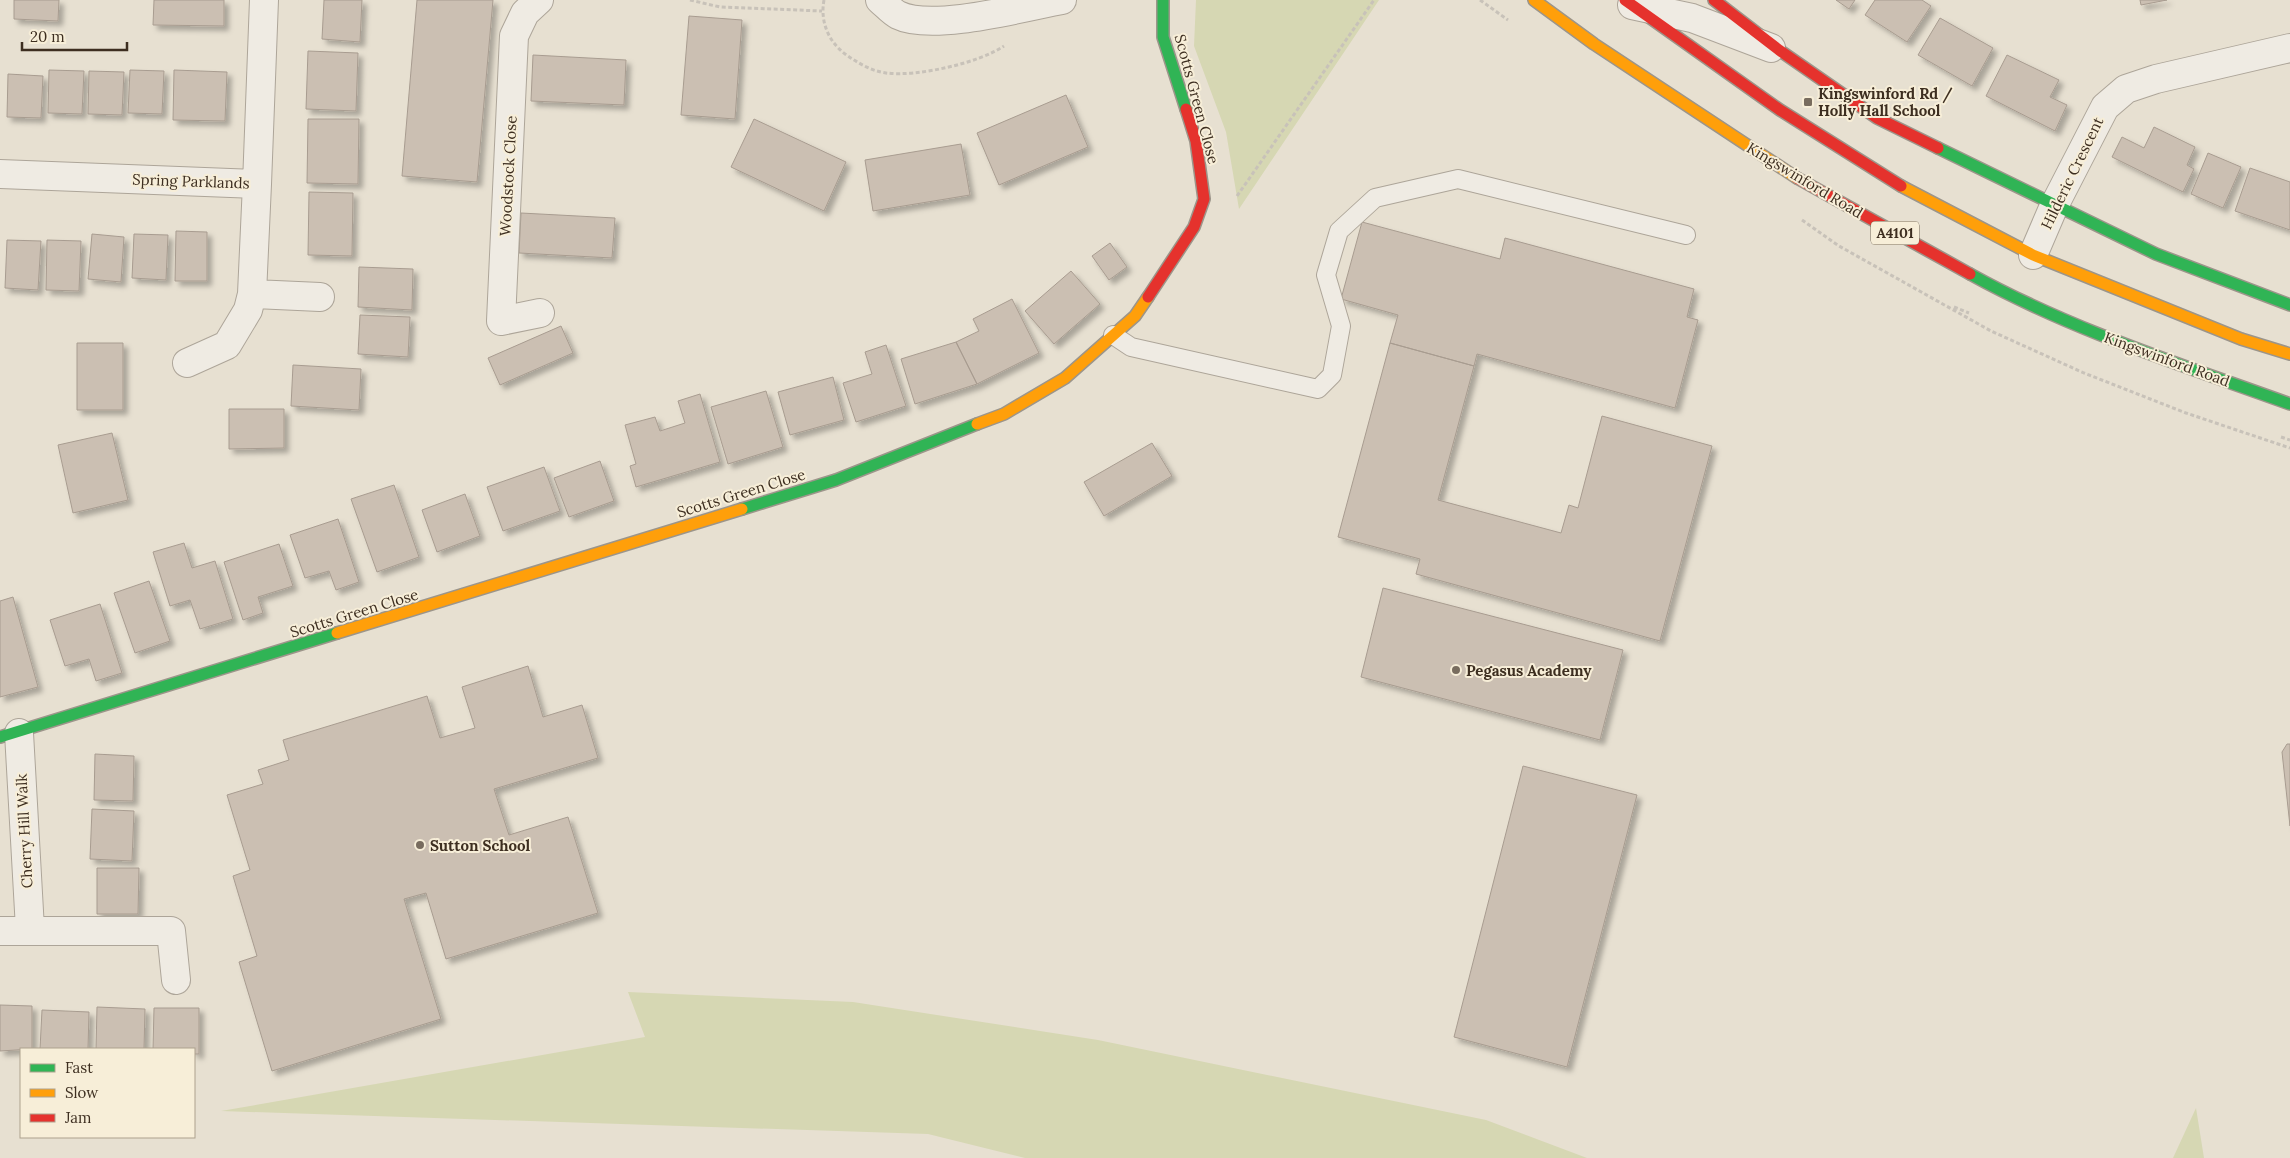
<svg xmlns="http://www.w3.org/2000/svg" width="2290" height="1158" font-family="Lora,serif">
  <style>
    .green { fill: #d6d7b3 }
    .building { fill: #cbbfb2; stroke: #a89c90; filter: url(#shadow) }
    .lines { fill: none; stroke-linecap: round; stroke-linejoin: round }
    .lane-casing { stroke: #ada599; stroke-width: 20 }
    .street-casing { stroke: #ada599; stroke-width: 30 }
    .fast-casing { stroke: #9c958a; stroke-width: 14 }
    .slow-casing { stroke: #9c958a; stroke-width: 14 }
    .jam-casing { stroke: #9c958a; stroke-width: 14 }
    .path { stroke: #c8c2b9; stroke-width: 3; stroke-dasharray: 4 2.5; stroke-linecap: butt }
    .lane { stroke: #efebe3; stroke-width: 18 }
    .street { stroke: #efebe3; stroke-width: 28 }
    .fast { stroke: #30b455; stroke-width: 11 }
    .slow { stroke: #ff9f0a; stroke-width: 11 }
    .jam { stroke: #e5322d; stroke-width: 11 }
    .poi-dot { fill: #786c5e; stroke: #f7eed8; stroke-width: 2 }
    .labels { text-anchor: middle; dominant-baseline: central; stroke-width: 4; stroke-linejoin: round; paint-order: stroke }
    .shield { fill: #f7eed8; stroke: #756857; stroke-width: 1 }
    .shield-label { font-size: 14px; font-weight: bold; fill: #3d2e20 }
    .poi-label { font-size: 15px; font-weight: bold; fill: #3d2e20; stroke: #f7eed8; text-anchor: start }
    .street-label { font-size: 15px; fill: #3d2e20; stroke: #f7eed8 }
  </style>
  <defs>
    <filter id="shadow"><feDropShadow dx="4.5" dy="4.5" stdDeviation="2.5" flood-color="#0004"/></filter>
  </defs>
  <rect width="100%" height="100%" fill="#e7e0d1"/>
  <!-- green -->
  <path class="green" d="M1196 0H1379L1239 209 1226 132 1194 46Z
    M628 992 853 1002 1098 1040 1486 1120 1587 1158H1025L928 1134 221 1111 645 1037Z
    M2196 1108 2204 1158H2173Z"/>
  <!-- building -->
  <path class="building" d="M14 0H59L58 21 14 19Z
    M154 0H224V26L153 25Z
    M324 0H362L360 42 322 39Z
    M417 0H493L477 182 402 176Z
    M1836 0H1855L1849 9Z
    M1875 0H1922L1931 6 1907 42 1865 15Z
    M2140 0H2167L2141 5Z
    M689 16 742 20 735 119 681 115Z
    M1940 18 1993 48 1972 86 1918 55Z
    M308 51 358 53 356 111 306 109Z
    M533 55 626 60 624 105 531 101Z
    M2007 55 2059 80 2050 97 2067 105 2055 131 1986 96Z
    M49 70 84 71 82 114 48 113Z
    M130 70 164 71 162 114 128 113Z
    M174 70 227 72 225 121 173 120Z
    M89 71 124 72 122 115 88 114Z
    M8 74 43 76 41 118 7 117Z
    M1066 95 1088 147 999 185 977 133Z
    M308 119H359L358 184 307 183Z
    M754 119 846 162 824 211 731 167Z
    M2154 127 2195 147 2187 165 2194 169 2183 192 2112 157 2122 137 2144 148Z
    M961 144 970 195 873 211 865 160Z
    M2208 153 2241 167 2223 208 2191 194Z
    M2250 168 2290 182V230L2235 211Z
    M309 192 353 193 352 256 308 255Z
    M521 213 615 218 612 258 519 253Z
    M1362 222 1500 259 1505 238 1694 289 1687 317 1698 320 1675 408 1477 354 1474 366 1390 343 1398 315 1341 299Z
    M176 231 207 232V281H175Z
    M92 234 124 237 121 282 88 279Z
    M134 234 168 235 166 280 132 278Z
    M7 240 41 241 38 290 5 288Z
    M47 240 81 241 79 291 46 290Z
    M1110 243 1127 267 1109 280 1092 256Z
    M359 267 413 269 412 310 358 307Z
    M1071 271 1100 304 1054 344 1025 311Z
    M1012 299 1039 353 977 384 956 342 979 331 973 319Z
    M360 315 410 317 408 357 358 354Z
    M561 326 573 353 500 385 488 358Z
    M956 342 977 384 915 404 901 359Z
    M77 343H123V410H77Z
    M1390 343 1474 366 1438 500 1561 533 1569 505 1578 508 1602 416 1712 446 1660 641 1416 574 1420 559 1338 537Z
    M886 345 906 406 856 422 843 383 872 374 865 352Z
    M293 365 361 369 359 410 291 406Z
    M833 377 844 420 790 435 778 392Z
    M766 391 783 447 728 464 711 407Z
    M700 394 720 462 636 487 630 466 636 464 625 425 655 417 660 431 685 423 678 401Z
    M229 409H284V448L229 449Z
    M112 433 128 500 73 513 58 445Z
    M1152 443 1172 476 1104 516 1084 482Z
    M600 461 614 501 569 517 554 478Z
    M544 467 560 511 503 531 487 487Z
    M394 485 419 557 377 572 351 499Z
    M465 494 480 536 437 552 422 510Z
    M338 519 359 582 336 590 329 571 305 578 290 535Z
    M184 543 192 568 215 561 233 619 200 629 190 600 170 606 153 552Z
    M279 544 293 586 258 597 263 613 243 620 224 562Z
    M149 581 170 641 135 653 114 593Z
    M1383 588 1623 650 1600 740 1361 677Z
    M13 597 38 687 0 697V601Z
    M100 604 122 673 96 681 89 659 65 666 50 620Z
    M528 666 543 717 582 705 598 758 494 789 509 835 568 817 598 913 446 959 426 893 404 899 441 1019 272 1071 239 962 257 956 233 876 250 870 227 795 263 784 258 770 289 760 283 740 427 696 440 738 475 728 462 687Z
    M2287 744H2290V826L2282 752Z
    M95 754 134 756 133 801 94 800Z
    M1523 766 1637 795 1567 1067 1454 1037Z
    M92 809 134 811 132 861 90 859Z
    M97 868H139L138 914H97Z
    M0 1005 32 1006V1049L0 1051Z
    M97 1007 145 1009 144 1049H96Z
    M154 1008H199V1054H194V1049H153Z
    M42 1010 89 1012 88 1049H40Z"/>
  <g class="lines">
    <!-- lane casing -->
    <g class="lane-casing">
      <path id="lane" d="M1113 335 1131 347 1318 389 1332 375 1341 326 1326 275 1339 231 1375 198 1458 179 1686 235"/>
    </g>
    <!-- street casing -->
    <g class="street-casing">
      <path id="street" d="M539 0 525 13 514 36 501 321 540 313
        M880 0C886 5 892 12 898 15 932 32 1024 7 1062 0
        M1632 5 1692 18 1771 48
        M0 174 257 184 264 0
        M2033 255 2054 206 2105 107 2126 89 2156 79 2290 48
        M252 294 320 297
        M187 363 227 345 248 310 252 294 257 184
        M19 733 30 929
        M0 931H171L176 980"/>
    </g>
    <!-- fast casing -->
    <g class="fast-casing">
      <path id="fast" d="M1163 0V37L1186 109
        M1938 148 2156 254 2290 305
        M1970 274C2071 330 2182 365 2290 404
        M742 509 836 480 977 424
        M0 737 337 633"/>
    </g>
    <!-- slow casing -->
    <g class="slow-casing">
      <path id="slow" d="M1534 0 1594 44 1797 178
        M1901 186 2033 255 2241 339 2290 354
        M977 424 1004 414 1065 378 1135 316 1148 297
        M337 633 742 509"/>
    </g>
    <!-- jam casing -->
    <g class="jam-casing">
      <path id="jam" d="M1625 0 1780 110 1901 186
        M1714 0 1779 50 1877 118 1938 148
        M1797 178 1970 274
        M1148 297 1194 227 1204 199 1196 141 1186 109"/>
    </g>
    <!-- path -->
    <path class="path" d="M690 0 720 7 822 11
      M824 0C820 21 828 41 845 54 858 63 871 71 886 73 917 77 979 63 1004 46
      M1480 0 1508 20
      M1237 196 1374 0
      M1802 220 1839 246 1991 331 2084 373 2186 413 2290 448
      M1954 307 1969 313
      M2281 437 2290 440"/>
    <!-- lane -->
    <use href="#lane" class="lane"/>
    <!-- street -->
    <use href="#street" class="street"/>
    <!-- fast -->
    <use href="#fast" class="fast"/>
    <!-- slow -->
    <use href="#slow" class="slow"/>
    <!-- jam -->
    <use href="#jam" class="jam"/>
  </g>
  <!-- markers -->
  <g class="poi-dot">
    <rect x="1803" y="97" width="10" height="10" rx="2.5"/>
    <circle cx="1456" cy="670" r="5"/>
    <circle cx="420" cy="845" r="5"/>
  </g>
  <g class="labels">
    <!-- shield labels -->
    <rect class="shield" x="1871" y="221.5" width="48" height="23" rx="4"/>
    <g class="shield-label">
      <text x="1895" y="233">A4101</text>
    </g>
    <!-- poi labels -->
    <g class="poi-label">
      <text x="1818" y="93">Kingswinford Rd /<tspan x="1818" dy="17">Holly Hall School</tspan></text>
      <text x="1466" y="670">Pegasus Academy</text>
      <text x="430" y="845">Sutton School</text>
    </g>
    <!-- street labels -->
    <g class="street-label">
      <text transform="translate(1197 99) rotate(75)">Scotts Green Close</text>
      <text transform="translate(2072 173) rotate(-64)">Hilderic Crescent</text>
      <text transform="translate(508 176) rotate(-87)">Woodstock Close</text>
      <text transform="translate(1805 180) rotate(31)">Kingswinford Road</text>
      <text transform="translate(191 181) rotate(2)">Spring Parklands</text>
      <text transform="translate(2167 359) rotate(20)">Kingswinford Road</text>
      <text transform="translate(741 493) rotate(-17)">Scotts Green Close</text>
      <text transform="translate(354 613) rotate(-17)">Scotts Green Close</text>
      <text transform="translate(24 831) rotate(-93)">Cherry Hill Walk</text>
    </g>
  </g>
  <!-- legend -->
  <rect x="20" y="1048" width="175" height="90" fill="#f7eed8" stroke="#ada18e"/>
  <rect x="30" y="1064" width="25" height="8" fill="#30b455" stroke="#ada18e"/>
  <text x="65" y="1073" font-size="15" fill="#3d2e20">Fast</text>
  <rect x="30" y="1089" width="25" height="8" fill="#ff9f0a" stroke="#ada18e"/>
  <text x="65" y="1098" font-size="15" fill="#3d2e20">Slow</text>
  <rect x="30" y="1114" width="25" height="8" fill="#e5322d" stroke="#ada18e"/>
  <text x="65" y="1123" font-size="15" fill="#3d2e20">Jam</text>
  <!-- scale -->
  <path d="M22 42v8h105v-8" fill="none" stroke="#3d2e20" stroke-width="2.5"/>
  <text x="30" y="42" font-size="15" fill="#3d2e20" stroke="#f7eed8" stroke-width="4" paint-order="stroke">20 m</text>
</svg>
